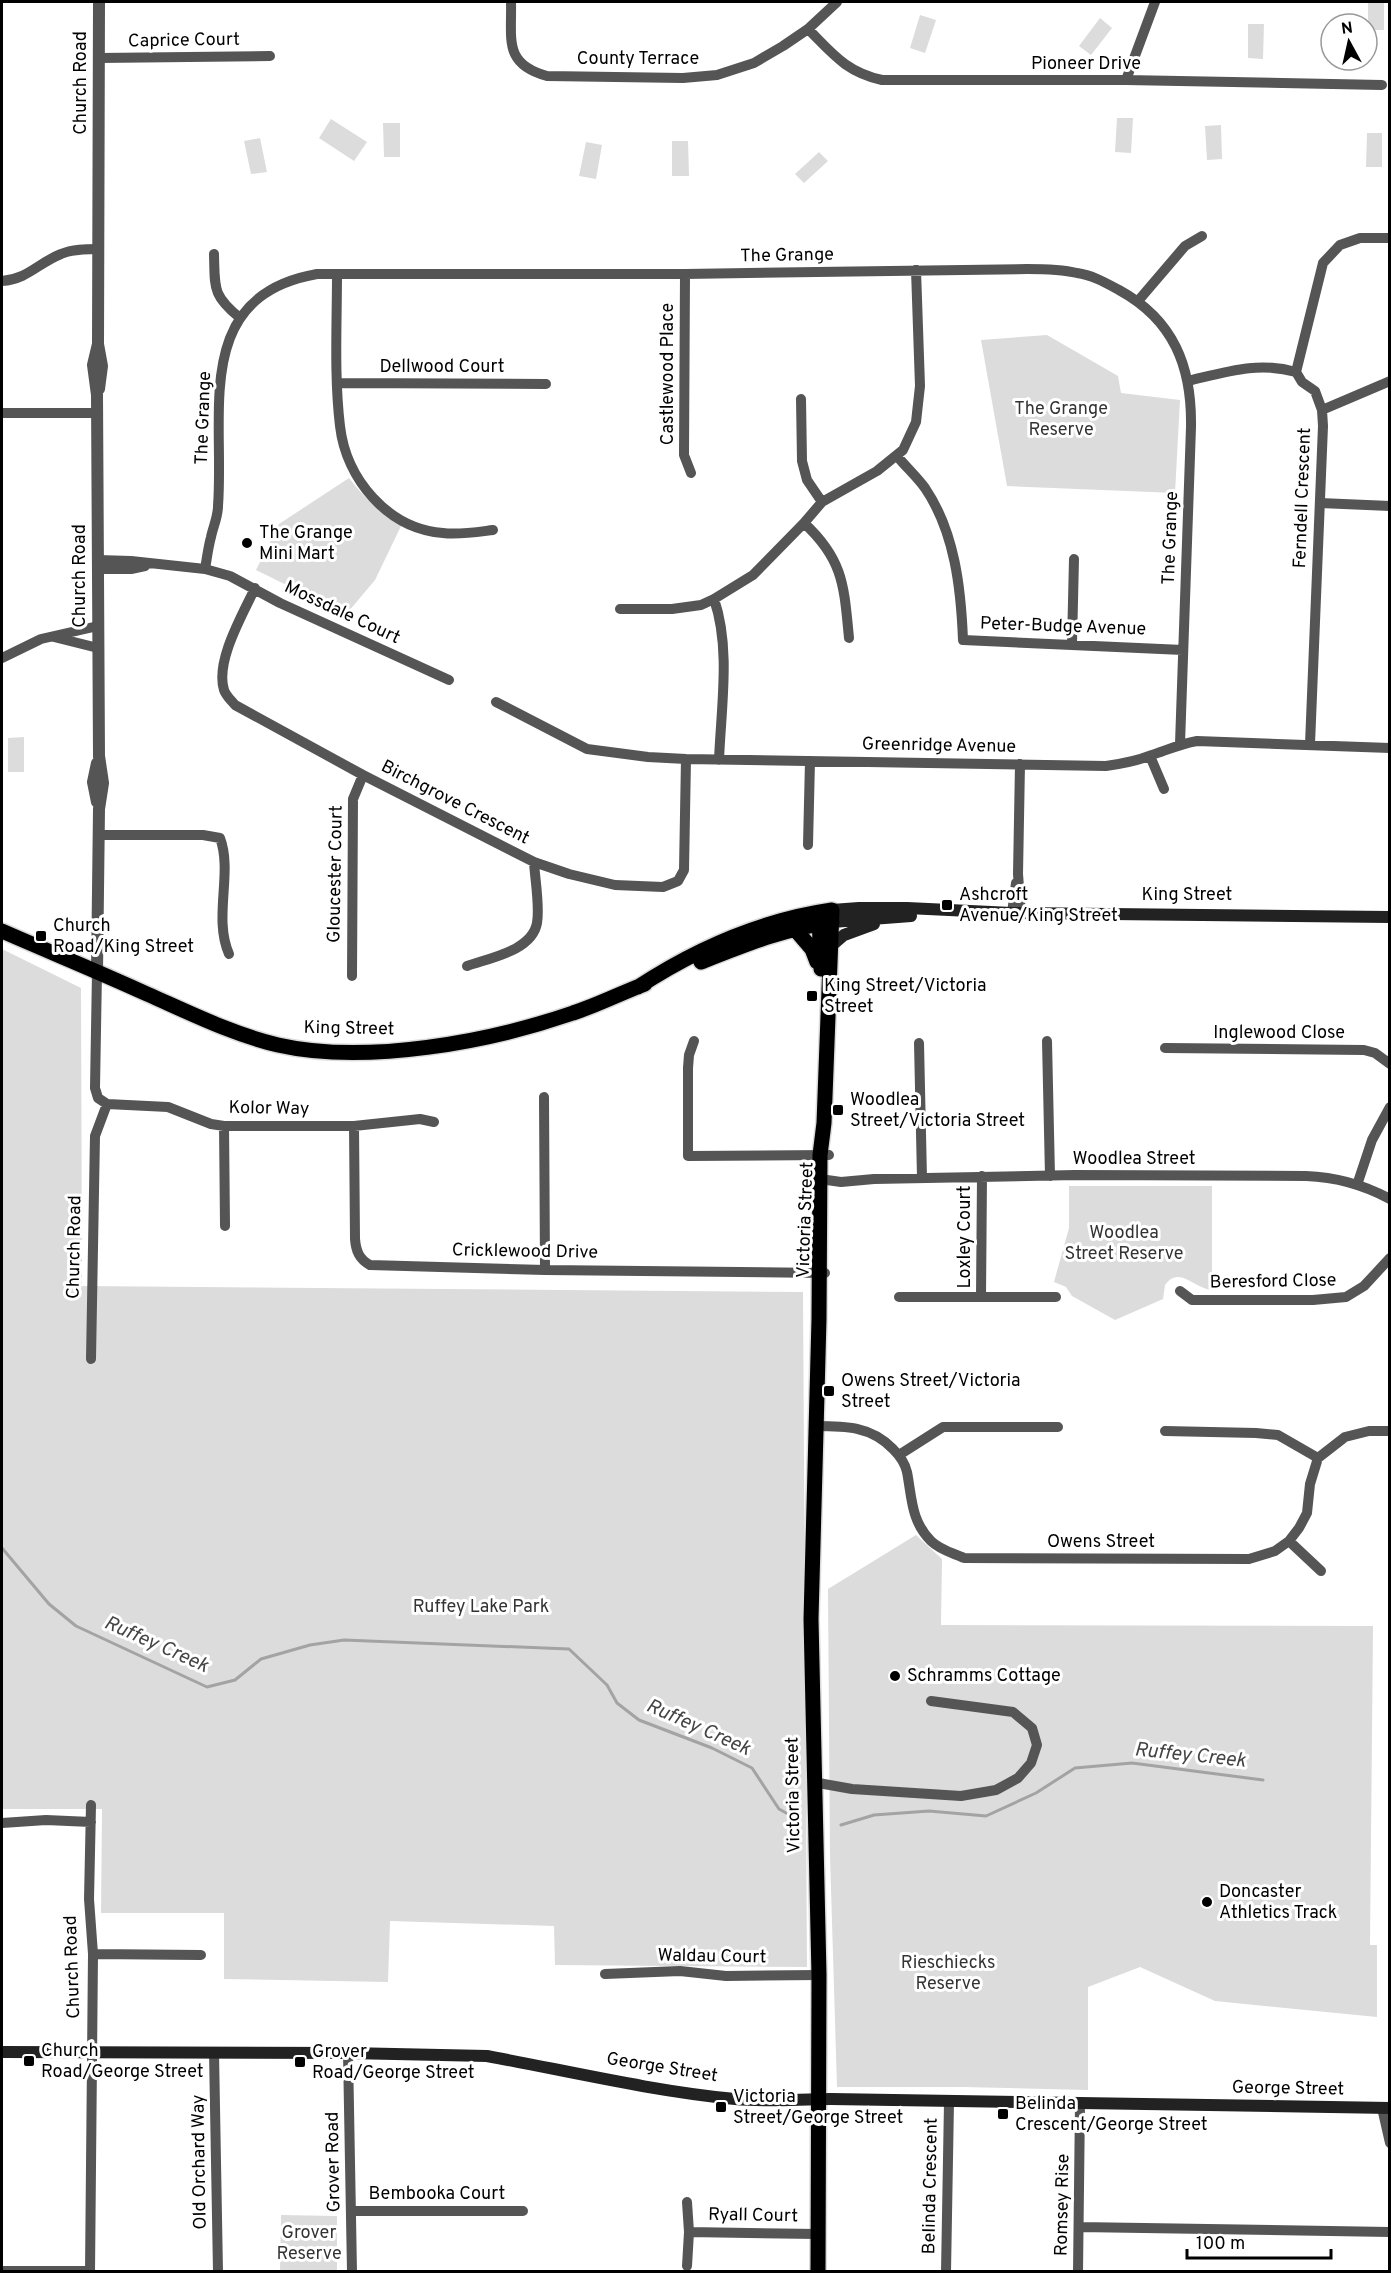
<svg xmlns="http://www.w3.org/2000/svg" width="1391" height="2273" font-family="Overpass,sans-serif">
  <style>
    .green { fill: #dcdcdc }
    .lines { fill: none; stroke-linecap: round; stroke-linejoin: round }
    .stream { stroke: #a3a3a3; stroke-width: 3 }
    .primary-casing { stroke: #dbdbdb; stroke-width: 18 }
    .minor { stroke: #555; stroke-width: 10 }
    .tertiary { stroke: #555; stroke-width: 12 }
    .secondary { stroke: #222; stroke-width: 12 }
    .primary { stroke: #000; stroke-width: 15 }
    .poi-dot { fill: #000; stroke: #fff; stroke-width: 2 }
    .labels { text-anchor: middle; dominant-baseline: central; stroke-width: 6; stroke-linejoin: round; paint-order: stroke }
    .street-label { font-size: 18px; fill: #000; stroke: #fff }
    .park-label { font-size: 18px; fill: #333; stroke: #fff }
    .poi-label { font-size: 18px; fill: #000; stroke: #fff; text-anchor: start }
    .water-label { font-size: 20px; font-style: italic; fill: #444; stroke: #fff }
  </style>
  <rect width="100%" height="100%" fill="#fff"/>
  <!-- green -->
  <path class="green" d="M1368 2H1384V30H1368Z
    M920 15 936 20 925 53 910 48Z
    M1100 18 1112 28 1091 55 1079 46Z
    M1248 24H1264L1263 59 1248 58Z
    M1117 118H1133L1131 153 1115 152Z
    M331 119 367 142 354 161 319 138Z
    M383 123H400V157H384Z
    M1221 125 1222 159 1207 160 1205 126Z
    M1367 133H1382V167H1366Z
    M260 138 267 172 251 174 244 141Z
    M672 141H688L689 176H672Z
    M586 142 602 145 596 179 579 176Z
    M819 152 828 161 804 183 795 174Z
    M1047 335 1118 376 1121 393 1180 400 1175 493 1007 486 981 340Z
    M349 478C364 497 379 514 402 524L375 580 343 618 317 600 256 570 279 524Z
    M24 737V772H8V738Z
    M2 949 81 988 82 1286 803 1292 807 1967 555 1965 554 1926 390 1921 388 1982 224 1979V1913H101L102 1809H2Z
    M1069 1186H1212V1290C1194 1289 1180 1265 1165 1285L1163 1299 1115 1320 1072 1296 1066 1287 1054 1282 1069 1228Z
    M916 1535 942 1559 941 1625 1373 1626 1370 1945H1377V2017L1215 2001 1140 1967 1088 1987V2090L962 2087H837L830 1856 828 1589Z
    M281 2215 337 2216V2271H280Z"/>
  <g class="lines">
    <!-- stream -->
    <path class="stream" d="M2 1548 49 1604 76 1626 207 1687 235 1680 261 1659 310 1645 344 1640 569 1649 607 1685 617 1703 639 1720 712 1748 752 1768 779 1809 797 1819
      M841 1825 874 1815 929 1811 986 1816 1036 1793 1075 1768 1132 1763 1263 1780"/>
    <!-- primary casing -->
    <g class="primary-casing">
      <path id="primary" d="M819 915 821 969
        M794 928 812 949 817 962
        M2 931C50 952 99 972 147 994 190 1013 232 1034 278 1045 366 1065 489 1042 573 1013 598 1005 621 993 645 984
        M701 962C744 945 786 928 832 922
        M638 987C696 949 763 920 832 910L824 1123 820 1155 819 1319 811 1619 819 1975 818 2272"/>
    </g>
    <!-- minor -->
    <path class="minor" d="M511 2C512 39 503 64 547 76L683 78 717 75 754 63 783 46 808 29 837 2
      M808 29C833 54 846 72 882 80H1126L1382 85
      M99 58 270 56
      M1126 80 1155 2
      M214 254C215 288 212 295 240 318
      M337 274C337 324 334 376 340 426 346 479 388 529 443 533 459 535 477 532 493 530
      M685 274 684 455 691 473
      M2 281C28 279 38 263 61 254 72 249 86 249 98 249
      M1138 301 1185 246 1202 236
      M1296 372 1323 263 1340 245 1360 238H1390
      M1188 381C1226 372 1258 361 1296 372L1302 382 1315 391 1322 410 1323 426 1310 744
      M338 383 546 384
      M801 399 802 461 807 480 822 502
      M1322 410 1390 381
      M2 413H97
      M897 456C906 467 917 477 925 488 955 532 961 589 963 640L1183 650
      M1320 503 1390 506
      M804 523C844 560 844 587 849 638
      M98 560 131 561 205 569 230 576 280 603 449 680
      M98 569H131L145 566
      M205 569C207 558 208 548 211 537 213 527 218 517 218 506 225 414 191 296 317 274H685L1027 269C1043 269 1060 269 1077 273 1092 275 1106 283 1119 290 1174 320 1192 367 1191 427L1180 744
      M255 588C243 614 215 661 224 690 226 696 231 700 235 705L363 775 534 862 569 874 615 885 663 887 678 881 684 870 686 759
      M714 599C731 648 721 708 719 760
      M620 609H672L701 605 714 599 753 575 804 523 822 502 877 471 903 450 916 422 920 386 916 270
      M54 637 98 648
      M1072 643 1074 559
      M2 658 41 639 98 626
      M496 702 587 749 648 757 686 759 1106 766C1121 764 1137 761 1152 755 1167 750 1180 744 1197 741L1390 748
      M1150 756 1164 789
      M1020 764 1018 874 1021 913
      M98 835H203L220 838C233 872 213 918 229 954
      M808 845 810 761
      M1012 913 1016 883
      M467 966C489 958 532 951 537 923 540 906 535 880 534 862
      M97 972 95 1088 98 1098 107 1104 168 1107 211 1124 224 1126H354L420 1119 434 1122
      M352 976 353 799 363 775
      M694 1041 689 1055 688 1068V1156L829 1155
      M1047 1041 1050 1176
      M919 1043 922 1178
      M1165 1048 1364 1050 1375 1053 1390 1064
      M544 1097 545 1270
      M224 1126 225 1226
      M354 1126 355 1239C356 1251 359 1259 370 1265L545 1270 825 1273
      M820 1179 841 1182 874 1179 1075 1175 1306 1176C1335 1177 1364 1185 1390 1199
      M1357 1185 1372 1140 1390 1107
      M1180 1291 1192 1300H1313L1346 1297 1364 1286 1390 1258
      M899 1297H1056
      M981 1297 982 1176
      M91 1359 95 1136 107 1104
      M815 1426C845 1426 871 1426 893 1449 899 1455 905 1463 907 1472 912 1498 911 1521 931 1541 940 1550 953 1553 964 1558L1249 1559 1275 1551 1289 1541 1299 1528 1307 1513 1310 1484 1318 1458 1345 1437 1369 1431H1390
      M1165 1431 1256 1433 1278 1435 1318 1458
      M899 1455 943 1427H1058
      M1289 1541 1321 1571
      M813 1782 852 1789 961 1796 996 1790 1018 1778 1031 1763 1037 1745 1032 1728 1013 1712 931 1701
      M2 1823 46 1820 91 1822
      M93 1954 201 1955
      M605 1974 680 1971 726 1976 819 1975
      M214 2052 218 2272
      M348 2053 352 2272
      M1382 2108 1390 2143
      M687 2202 689 2232
      M351 2211H523
      M1079 2227 1390 2232
      M687 2266 689 2232 817 2234
      M2 2271H90
      M90 2272 93 1954 89 1899 91 1805
      M946 2272 949 2102
      M1078 2272 1080 2103"/>
    <!-- tertiary -->
    <path class="tertiary" d="M99 389 102 366 98 344 99 2
      M97 763 93 782 97 802
      M97 972 99 809 103 783 99 756 97 395 93 365 98 344"/>
    <!-- secondary -->
    <path class="secondary" d="M832 910 859 908H907L1012 913 1390 917
      M832 922 911 916
      M830 947 844 935 874 924
      M2 2052 348 2053 487 2056C568 2071 652 2091 735 2099 767 2102 799 2099 831 2099L1390 2108"/>
    <!-- primary -->
    <use href="#primary" class="primary"/>
  </g>
  <!-- markers -->
  <g class="poi-dot">
    <circle cx="247" cy="543" r="6"/>
    <rect x="941" y="899" width="12" height="12" rx="3"/>
    <rect x="35" y="930" width="12" height="12" rx="3"/>
    <rect x="806" y="990" width="12" height="12" rx="3"/>
    <rect x="832" y="1104" width="12" height="12" rx="3"/>
    <rect x="823" y="1385" width="12" height="12" rx="3"/>
    <circle cx="895" cy="1676" r="6"/>
    <circle cx="1207" cy="1902" r="6"/>
    <rect x="23" y="2055" width="12" height="12" rx="3"/>
    <rect x="294" y="2056" width="12" height="12" rx="3"/>
    <rect x="715" y="2101" width="12" height="12" rx="3"/>
    <rect x="997" y="2108" width="12" height="12" rx="3"/>
  </g>
  <g class="labels">
    <!-- street labels -->
    <g class="street-label">
      <text transform="translate(184 41) rotate(-1)">Caprice Court</text>
      <text x="638" y="59">County Terrace</text>
      <text x="1086" y="64">Pioneer Drive</text>
      <text transform="translate(81 83) rotate(-90)">Church Road</text>
      <text transform="translate(787 256) rotate(-1)">The Grange</text>
      <text x="442" y="367">Dellwood Court</text>
      <text transform="translate(668 374) rotate(-90)">Castlewood Place</text>
      <text transform="translate(204 418) rotate(-88)">The Grange</text>
      <text transform="translate(1303 498) rotate(-88)">Ferndell Crescent</text>
      <text transform="translate(1171 538) rotate(-88)">The Grange</text>
      <text transform="translate(80 576) rotate(-90)">Church Road</text>
      <text transform="translate(342 613) rotate(25)">Mossdale Court</text>
      <text transform="translate(1063 627) rotate(2)">Peter-Budge Avenue</text>
      <text transform="translate(939 746) rotate(1)">Greenridge Avenue</text>
      <text transform="translate(455 803) rotate(27)">Birchgrove Crescent</text>
      <text transform="translate(336 874) rotate(-89)">Gloucester Court</text>
      <text x="1187" y="895">King Street</text>
      <text transform="translate(349 1029) rotate(1)">King Street</text>
      <text x="1279" y="1033">Inglewood Close</text>
      <text transform="translate(269 1109) rotate(1)">Kolor Way</text>
      <text x="1134" y="1159">Woodlea Street</text>
      <text transform="translate(806 1220) rotate(-88)">Victoria Street</text>
      <text transform="translate(965 1237) rotate(-90)">Loxley Court</text>
      <text transform="translate(75 1247) rotate(-89)">Church Road</text>
      <text transform="translate(525 1252) rotate(1)">Cricklewood Drive</text>
      <text transform="translate(1273 1282) rotate(-1)">Beresford Close</text>
      <text x="1101" y="1542">Owens Street</text>
      <text transform="translate(794 1795) rotate(-91)">Victoria Street</text>
      <text transform="translate(712 1957) rotate(1)">Waldau Court</text>
      <text transform="translate(73 1967) rotate(-92)">Church Road</text>
      <text transform="translate(662 2068) rotate(9)">George Street</text>
      <text transform="translate(1288 2089) rotate(1)">George Street</text>
      <text transform="translate(200 2162) rotate(-91)">Old Orchard Way</text>
      <text transform="translate(334 2162) rotate(-91)">Grover Road</text>
      <text transform="translate(931 2186) rotate(-89)">Belinda Crescent</text>
      <text x="437" y="2194">Bembooka Court</text>
      <text transform="translate(1063 2205) rotate(-89)">Romsey Rise</text>
      <text transform="translate(753 2216) rotate(1)">Ryall Court</text>
    </g>
    <!-- park labels -->
    <g class="park-label">
      <text x="1061" y="409">The Grange<tspan x="1061" dy="21">Reserve</tspan></text>
      <text x="1124" y="1233">Woodlea<tspan x="1124" dy="21">Street Reserve</tspan></text>
      <text x="481" y="1607">Ruffey Lake Park</text>
      <text x="948" y="1963">Rieschiecks<tspan x="948" dy="21">Reserve</tspan></text>
      <text x="309" y="2233">Grover<tspan x="309" dy="21">Reserve</tspan></text>
    </g>
    <!-- poi labels -->
    <g class="poi-label">
      <text x="259" y="533">The Grange<tspan x="259" dy="21">Mini Mart</tspan></text>
      <text x="959" y="895">Ashcroft<tspan x="959" dy="21">Avenue/King Street</tspan></text>
      <text x="53" y="926">Church<tspan x="53" dy="21">Road/King Street</tspan></text>
      <text x="824" y="986">King Street/Victoria<tspan x="824" dy="21">Street</tspan></text>
      <text x="850" y="1100">Woodlea<tspan x="850" dy="21">Street/Victoria Street</tspan></text>
      <text x="841" y="1381">Owens Street/Victoria<tspan x="841" dy="21">Street</tspan></text>
      <text x="907" y="1676">Schramms Cottage</text>
      <text x="1219" y="1892">Doncaster<tspan x="1219" dy="21">Athletics Track</tspan></text>
      <text x="41" y="2051">Church<tspan x="41" dy="21">Road/George Street</tspan></text>
      <text x="312" y="2052">Grover<tspan x="312" dy="21">Road/George Street</tspan></text>
      <text x="733" y="2097">Victoria<tspan x="733" dy="21">Street/George Street</tspan></text>
      <text x="1015" y="2104">Belinda<tspan x="1015" dy="21">Crescent/George Street</tspan></text>
    </g>
    <!-- water labels -->
    <g class="water-label">
      <text transform="translate(156 1645) rotate(24)">Ruffey Creek</text>
      <text transform="translate(698 1728) rotate(24)">Ruffey Creek</text>
      <text transform="translate(1190 1756) rotate(6)">Ruffey Creek</text>
    </g>
  </g>
  <!-- border -->
  <rect width="1391" height="2273" fill="none" stroke="#000000" stroke-width="6"/>
  <!-- north arrow -->
  <g transform="translate(1349 42) rotate(352)"><circle r="28" fill="#ffffff" stroke="#999999" stroke-width="1.5"/>
  <path d="M0-4.5L10 22L0 15L-10 22Z" fill="#000000"/>
  <text y="-9" font-size="16" font-weight="bold" text-anchor="middle" fill="#000000">N</text>
  </g>
  <!-- scale -->
  <path d="M1187 2249v9h144v-9" fill="none" stroke="#000000" stroke-width="3"/>
  <text x="1196" y="2249" font-size="18" fill="#000000" stroke="#ffffff" stroke-width="4.5" paint-order="stroke">100 m</text>
</svg>
